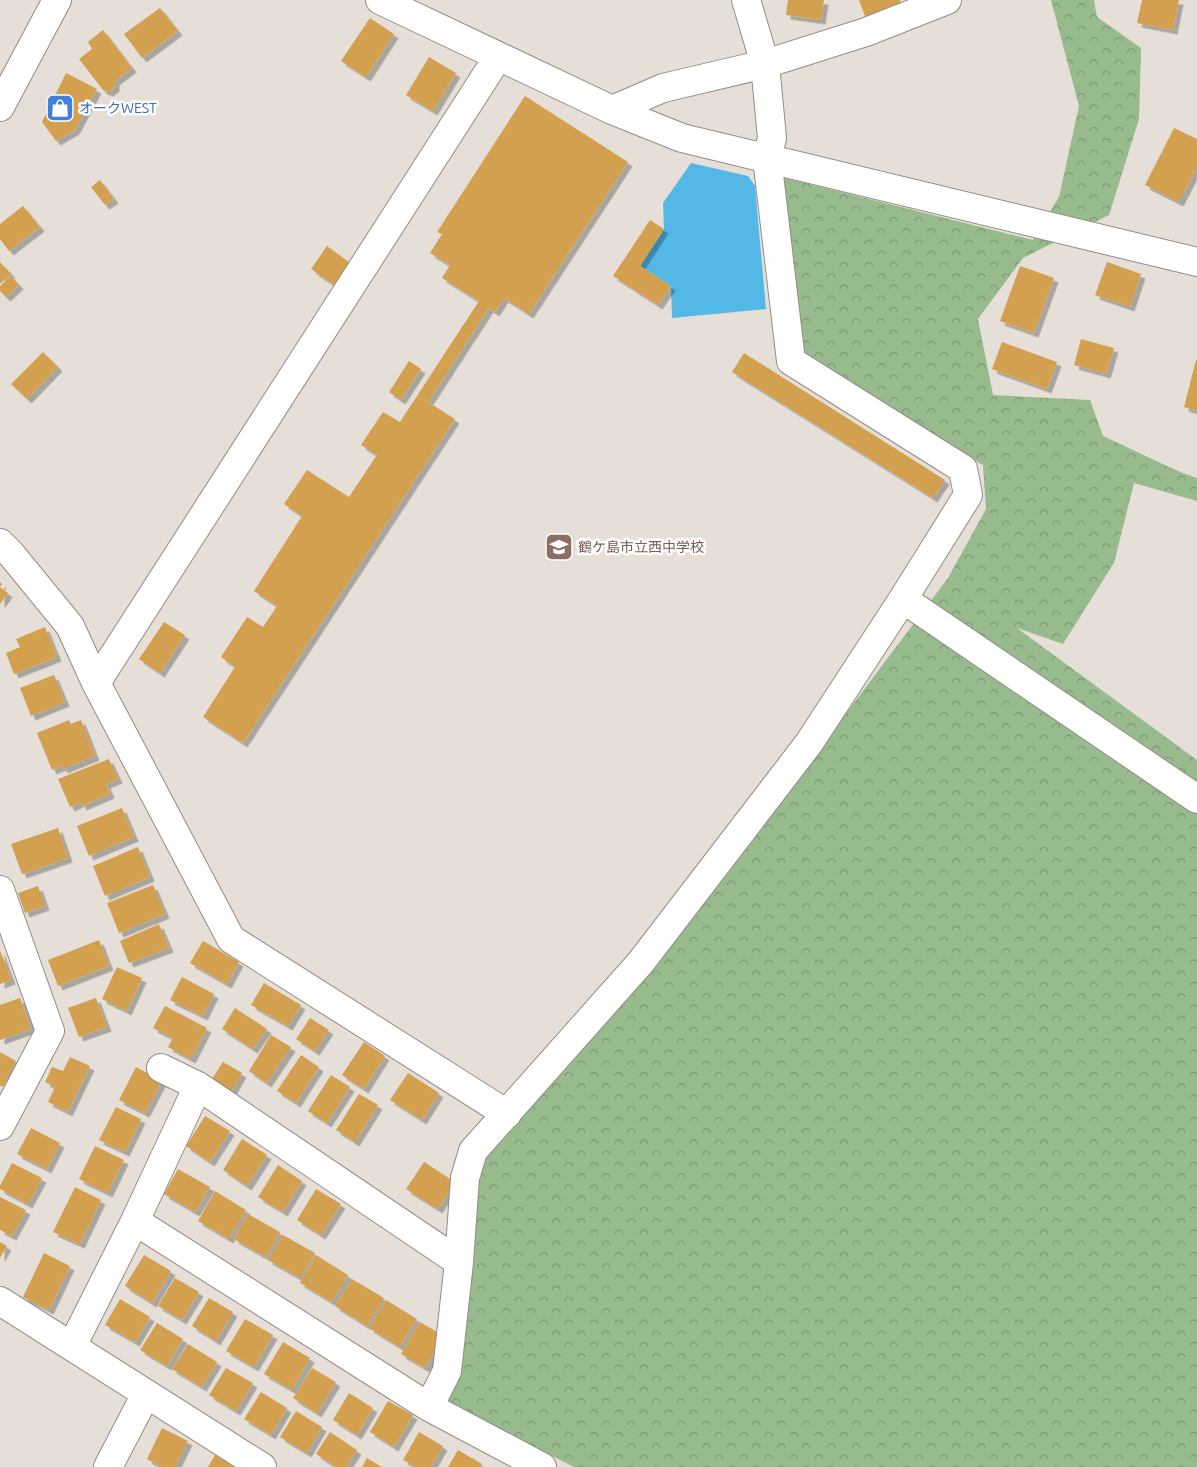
<svg xmlns="http://www.w3.org/2000/svg" width="1197" height="1467" font-family="Ubuntu,'Noto Sans JP',sans-serif">
  <style>
    .forest { fill: url(#forest-crowns) }
    .water { fill: #53b8e6 }
    .building { fill: #d3a050; filter: url(#shadow) }
    .lines { fill: none; stroke-linecap: round; stroke-linejoin: round }
    .street-casing { stroke: #938d86; stroke-width: 30 }
    .secondary-casing { stroke: #938d86; stroke-width: 30 }
    .street { stroke: #fff; stroke-width: 28 }
    .secondary { stroke: #fff; stroke-width: 28 }
    .labels { text-anchor: middle; dominant-baseline: central; stroke-width: 5; stroke-linejoin: round; paint-order: stroke }
    .shop-label { font-size: 14px; fill: #366cbe; stroke: #fff; text-anchor: start }
    .education-label { font-size: 14px; fill: #785e54; stroke: #fff; text-anchor: start }
  </style>
  <defs>
    <pattern id="forest-crowns" width="20" height="18" patternUnits="userSpaceOnUse" patternTransform="scale(1.25)"><rect width="20" height="18" fill="#98bb8e"/><path d="M2 6a3 3 0 1 1 6 0M12 15a3 3 0 1 1 6 0" fill="none" stroke="#7c9874"/></pattern>
    <filter id="shadow"><feDropShadow dx="4.5" dy="4.5" stdDeviation="0" flood-color="#0004"/></filter>
  </defs>
  <rect width="100%" height="100%" fill="#e5dfd7"/>
  <!-- forest -->
  <path class="forest" d="M1051 0H1094L1097 17 1141 48 1139 119 1109 215 1023 258 978 319 993 395 1090 400 1103 436 1180 472 1197 478V501L1134 483 1114 563 1063 644 1017 628 1197 760V1467H574L448 1403 477 1179 489 1152 698 910 948 578 986 509 983 465 791 361 781 177 1033 240 1059 197 1079 106Z"/>
  <!-- water -->
  <path class="water" d="M691 163 748 176 755 186 766 309 672 318 671 286 640 266 664 229 663 203Z"/>
  <!-- building -->
  <path class="building" d="M788 0H824L821 20 786 15Z
    M859 0H900L902 5 866 19Z
    M1142 0H1179L1173 30 1137 23Z
    M160 8 178 31 142 58 124 34Z
    M370 18 394 34 366 77 341 61Z
    M103 30 132 68 115 81V87L109 92 103 90 79 59 92 49 88 42Z
    M429 57 456 73 433 111 406 95Z
    M66 73 97 89 75 130 56 141 42 122Z
    M525 96 628 162 529 314 504 298 495 312 489 308 428 402 455 419 243 743 203 717 235 667 221 657 247 617 263 627 277 606 254 591 302 516 284 504 307 470 349 497 377 455 361 445 383 412 400 422 479 301 442 278 450 265 430 253 442 234 437 232Z
    M1174 128 1197 139V167L1179 202 1145 185Z
    M100 180 114 199 105 205 91 187Z
    M23 206 40 227 9 251 0 239V224Z
    M650 220 664 229 640 266 671 286 658 305 613 276Z
    M327 246 349 262 334 285 311 269Z
    M0 262 11 274 0 284Z
    M1107 262 1141 274 1130 307 1095 295Z
    M1020 266 1054 278 1034 333 1000 321Z
    M11 276 19 285 6 297 0 291V286Z
    M1081 339 1114 348 1106 374 1074 365Z
    M1002 342 1057 362 1047 389 992 369Z
    M43 352 58 367 27 399 11 384Z
    M744 353 945 480 933 498 732 372Z
    M1196 360H1197V411L1184 407Z
    M409 361 421 369 401 400 389 392Z
    M0 582 2 584 0 587 8 593 0 604Z
    M164 622 185 635 160 673 139 659Z
    M45 627 57 657 14 674 6 653 20 647 16 639Z
    M54 675 65 702 31 716 20 688Z
    M69 720 71 724 81 720 95 756 63 769 62 766 52 770 37 733Z
    M109 759 118 779 106 784 110 794 82 806 81 802 70 807 58 779Z
    M122 808 134 837 89 856 77 826Z
    M58 828 68 858 22 874 11 844Z
    M138 847 150 877 105 896 93 866Z
    M153 885 165 914 119 933 107 903Z
    M38 886 45 906 25 913 18 893Z
    M159 924 169 948 129 963 120 941Z
    M99 940 109 966 58 986 48 960Z
    M203 941 239 962 227 984 190 963Z
    M0 950 11 980 0 984Z
    M117 967 142 978 127 1011 102 999Z
    M182 977 214 994 203 1016 170 1000Z
    M264 983 301 1005 288 1026 251 1005Z
    M20 998 31 1029 0 1040V1005Z
    M96 998 107 1027 79 1037 68 1008Z
    M165 1006 207 1028 191 1059 168 1047 173 1038 153 1028Z
    M235 1008 267 1029 253 1049 222 1029Z
    M310 1018 329 1030 315 1051 296 1039Z
    M271 1035 291 1047 267 1083 249 1071Z
    M364 1042 385 1056 364 1089 342 1075Z
    M0 1052 16 1061 3 1087 0 1086Z
    M301 1055 319 1067 296 1103 277 1091Z
    M70 1057 90 1066 68 1112 48 1102 55 1087 45 1082 52 1067 63 1071Z
    M223 1062 242 1073 230 1094 210 1082Z
    M136 1067 162 1081 145 1113 119 1100Z
    M408 1073 439 1093 422 1120 390 1100Z
    M331 1075 350 1087 327 1123 308 1111Z
    M359 1094 378 1105 355 1142 336 1130Z
    M116 1107 141 1119 125 1152 99 1140Z
    M205 1116 230 1131 210 1162 186 1146Z
    M31 1128 60 1143 47 1169 17 1154Z
    M242 1139 267 1155 247 1186 223 1170Z
    M95 1146 124 1160 108 1193 79 1179Z
    M424 1162 455 1182 438 1209 406 1189Z
    M12 1163 42 1178 28 1204 0 1189V1186Z
    M278 1165 302 1181 283 1212 258 1197Z
    M178 1169 210 1187 195 1212 164 1194Z
    M75 1187 101 1200 80 1244 53 1232Z
    M316 1189 341 1204 321 1235 297 1220Z
    M215 1191 246 1210 229 1239 198 1221Z
    M0 1197 26 1210 12 1236 0 1230Z
    M248 1214 280 1232 266 1257 234 1239Z
    M283 1235 315 1253 300 1278 268 1260Z
    M0 1242 7 1246 0 1258Z
    M44 1253 70 1266 49 1310 23 1297Z
    M144 1255 171 1271 152 1303 125 1286Z
    M316 1255 348 1275 332 1302 300 1283Z
    M175 1278 199 1292 182 1320 158 1306Z
    M352 1279 384 1298 367 1326 335 1306Z
    M209 1298 233 1312 216 1341 192 1326Z
    M120 1299 150 1317 135 1342 105 1325Z
    M386 1300 417 1319 400 1347 369 1328Z
    M245 1319 273 1335 254 1367 226 1351Z
    M420 1322 444 1336 425 1368 401 1354Z
    M157 1323 183 1339 167 1366 140 1350Z
    M283 1342 310 1358 292 1390 264 1374Z
    M188 1344 217 1362 202 1387 172 1369Z
    M226 1368 253 1383 236 1411 209 1395Z
    M312 1368 336 1382 317 1413 293 1398Z
    M261 1392 287 1408 271 1435 244 1419Z
    M349 1393 373 1408 357 1435 333 1420Z
    M388 1401 413 1415 394 1447 370 1432Z
    M296 1411 322 1427 307 1453 280 1437Z
    M162 1428 188 1441 175 1467H162L147 1459Z
    M330 1432 357 1450 346 1467H336L316 1454Z
    M419 1432 443 1446 431 1467H416L403 1460Z
    M458 1450 482 1464 480 1467H448Z
    M215 1455 237 1467H208Z
    M367 1458 382 1467H362Z"/>
  <g class="lines">
    <!-- street casing -->
    <g class="street-casing">
      <path id="street" d="M380 0 612 110 682 138 1197 262
        M498 57 96 683 231 939 507 1114
        M612 110 663 88 765 64 866 32 947 0
        M0 543 11 554 70 626 96 683
        M903 599 1197 799
        M0 890 50 1031 0 1126
        M161 1068 198 1086
        M135 1221 429 1407 542 1467
        M0 1301 262 1467
        M72 1346 135 1221 198 1086 459 1262
        M429 1407 447 1371 459 1262 465 1178 473 1151 641 962 809 743 903 599 968 495 963 469 791 361 767 158 772 138 765 64 746 0
        M108 1467 146 1394"/>
    </g>
    <!-- secondary casing -->
    <g class="secondary-casing">
      <path id="secondary" d="M0 107 57 0"/>
    </g>
    <!-- street -->
    <use href="#street" class="street"/>
    <!-- secondary -->
    <use href="#secondary" class="secondary"/>
  </g>
  <!-- icons -->
  <defs>
    <g id="shop-square" transform="scale(1.4375)"><rect x="-9" y="-9" width="18" height="18" rx="4" fill="#3f7fe0" stroke="#fff"/><path d="M-5-2.5h2.3a2.7 3.5 0 0 1 5.4 0H5L5.5 6h-11ZM-1.5-2.5h3a1.5 2.3 0 0 0-3 0Z" fill="#fff"/></g>
    <g id="school-square" transform="scale(1.4375)"><rect x="-9" y="-9" width="18" height="18" rx="4" fill="#8d6e63" stroke="#fff"/><path d="M0-5L7-2L0 1L-7-2ZM-4 1L0 2.5L4 1V4Q0 6-4 4Z" fill="#fff"/></g>
  </defs>
  <g fill-rule="evenodd">
    <use href="#shop-square" x="60" y="108"/>
    <use href="#school-square" x="559" y="547"/>
  </g>
  <g class="labels">
    <!-- shop labels -->
    <g class="shop-label">
      <text x="79" y="108">オークWEST</text>
    </g>
    <!-- education labels -->
    <g class="education-label">
      <text x="578" y="547">鶴ケ島市立西中学校</text>
    </g>
  </g>
</svg>
